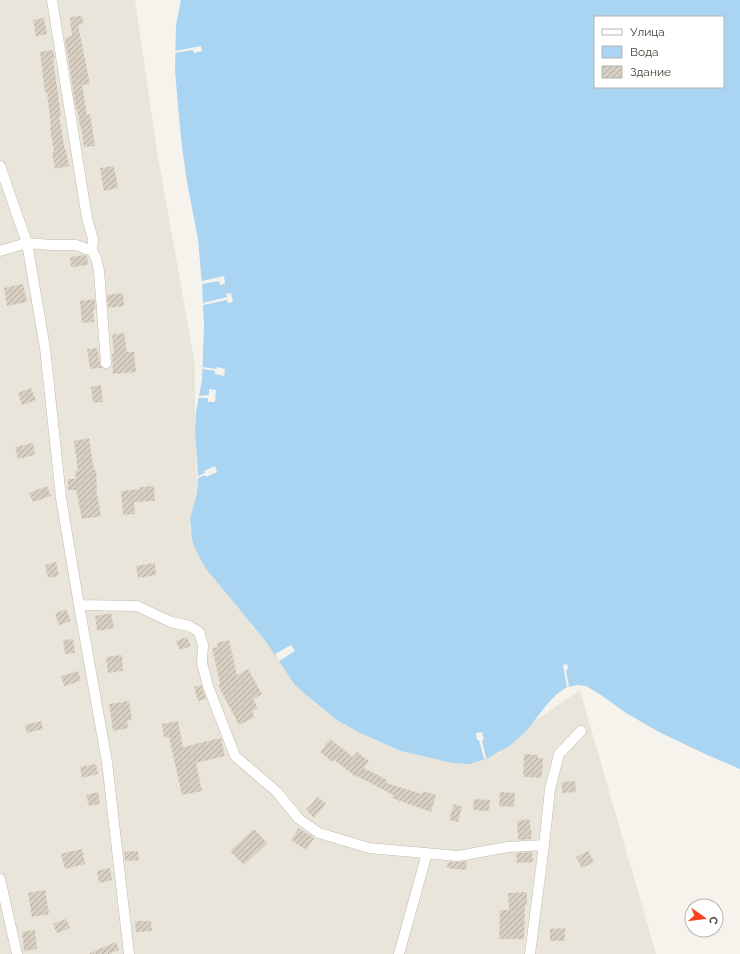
<svg xmlns="http://www.w3.org/2000/svg" width="740" height="954" font-family="Raleway,sans-serif">
  <style>
    .residential { fill: #eae5da }
    .water { fill: #a9d4f2; fill-rule: evenodd }
    .pier { fill: #f6f3ec }
    .building { fill: url(#building-hatch) }
    .lines { fill: none; stroke-linecap: round; stroke-linejoin: round }
    .minor-casing { stroke: #c2bbae; stroke-width: 11 }
    .minor { stroke: #fff; stroke-width: 10 }
  </style>
  <defs>
    <pattern id="building-hatch" width="6" height="6" patternUnits="userSpaceOnUse"><rect width="6" height="6" fill="#d8cfc1"/><path d="M-1 1l2-2M0 6l6-6M5 7l2-2" fill="none" stroke="#b1aa9e"/></pattern>
  </defs>
  <rect width="100%" height="100%" fill="#f6f3ec"/>
  <!-- residential -->
  <path class="residential" d="M0 0H135L157 151 195 364V431L197 484V493L190 519V528L192 540 196 551 206 569 264 639 285 669 316 704 337 720 358 732 401 751 452 763 479 761 499 753 510 746 532 723 580 690 656 954H0Z"/>
  <!-- water -->
  <path class="water" d="M181 0H740V769L705 754 659 732 626 713 601 695 586 686 578 685 567 687 557 694 548 703 528 729 510 746 486 759 469 764 452 763 401 751 358 732 337 720 306 695 295 685 264 639 206 569 196 551 192 540 190 519 197 493 198 476 195 431 196 412 202 380 204 325 202 284 198 239 187 182 181 139 175 71 176 25ZM595 17H723V87H595Z"/>
  <!-- pier -->
  <path class="pier" d="M201 46 202 51 194 53 193 50 175 53V51Z
    M224 276 225 284 220 285 219 281 202 284V281Z
    M231 293 233 302 228 303 227 300 203 305V303L227 297 226 294Z
    M203 367 216 369 217 367 225 369 224 376 215 374V371L203 369Z
    M209 389 216 390 215 402H208V398H199V396L209 395Z
    M215 466 217 472 206 477 205 475 198 478V476L205 473 204 471Z
    M291 645 295 651 279 661 275 654Z
    M567 664 568 669 566 670 569 686 567 687 563 665Z
    M482 732 484 739 482 740 486 759H484L479 740H477L476 733Z"/>
  <!-- building -->
  <path class="building" d="M82 16 83 24 78 25 90 84 82 85 87 115 90 114 95 146 84 147 81 127H80L77 109H76L65 38 72 36 70 17Z
    M44 18 47 34 36 36 33 20Z
    M53 50 55 59H53L61 116H59L65 150H66L69 166 55 169 52 152H54L50 128 51 127 47 92H45L40 52Z
    M114 166 118 188 104 191 100 168Z
    M85 255 87 256 88 265 71 267 70 257Z
    M23 284 27 302 7 306 4 288Z
    M123 293 124 306 108 308 107 295Z
    M95 299V309H93L94 322 82 323 80 301Z
    M124 333 127 352H134L136 372 113 374 112 354 114 353 112 335Z
    M97 348 100 364 102 368 90 369 87 349Z
    M101 385 103 402 93 403 91 387Z
    M31 388 36 400 22 405 18 393Z
    M89 438 94 470H96L97 489H96L101 516 82 519 76 490H68V479H76L75 471H78L74 441Z
    M33 443 35 455 18 459 15 447Z
    M47 486 51 496 33 502 29 493Z
    M154 486 155 501 134 502 135 514 123 515 121 491 140 489V487Z
    M56 562 59 576 48 578 45 565Z
    M155 563 156 575 138 578 136 566Z
    M66 609 71 621 59 625 55 614Z
    M111 613 114 628 97 631 95 616Z
    M187 637 191 646 180 650 176 641Z
    M73 639 75 653 65 654 63 640Z
    M229 640 237 675 248 669 262 694 253 699 258 708 252 711 255 717 239 725 218 685 220 684 212 648 218 647 217 643Z
    M122 655 123 671 108 673 106 657Z
    M78 671 81 681 64 686 61 676Z
    M201 685 206 699 198 701 194 687Z
    M129 701 132 720 127 721 128 728 113 731 109 704Z
    M41 721 43 729 27 733 25 725Z
    M178 721 183 747 221 738 225 756 196 763 202 791 182 795 169 737 164 738 162 724Z
    M330 739 353 757 357 752 369 761 364 768 387 780 386 783 422 794 423 791 436 795 431 812 392 798 393 795 357 776 356 777 334 760 332 762 320 752Z
    M524 754 538 755V758H543L542 778 523 777Z
    M96 764 98 774 82 778 80 767Z
    M575 781 576 792 562 793V782Z
    M98 792 100 804 89 806 86 795Z
    M500 792 515 793 514 807 499 806Z
    M318 797 326 804 314 818 306 810Z
    M474 799 490 800 489 811 473 810Z
    M454 804 462 807 458 822 449 820Z
    M529 819 532 835H531V839L518 840 517 821Z
    M299 828 314 838 306 850 291 840Z
    M254 829 267 843 244 865 230 851Z
    M82 849 85 864 65 869 61 854Z
    M138 851 139 860 125 861 124 852Z
    M588 851 594 862 582 868 576 857Z
    M532 852 533 862 517 863 516 853Z
    M467 861 466 870 447 868 448 862H458Z
    M110 868 112 880 99 883 97 871Z
    M45 890 49 914 32 917 28 893Z
    M527 892V905H525L524 939H499L500 910H509L508 893Z
    M66 919 70 928 57 933 53 924Z
    M135 921H151L152 931 136 932Z
    M565 928V941H550V929Z
    M35 930 37 949 24 951 22 932Z
    M116 942 119 950 109 954H88Z"/>
  <g class="lines">
    <!-- minor casing -->
    <g class="minor-casing">
      <path id="minor" d="M0 166 27 243 45 348 61 498 79 605
        M0 251 27 243 52 245H76L92 251 93 239 87 218 52 0
        M92 251 96 258 99 271 106 363
        M544 845 550 789 559 754 581 731
        M0 879 17 954
        M129 954 107 762 79 605 137 606 171 622 189 626 199 632 203 645 202 663 208 686 235 756 277 792 299 819 319 833 369 848 458 856 508 847 544 845 530 954
        M399 954 427 853"/>
    </g>
    <!-- minor -->
    <use href="#minor" class="minor"/>
  </g>
  <!-- legend -->
  <rect x="594" y="16" width="130" height="72" fill="#ffffff" stroke="#b7b4b0"/>
  <rect x="602" y="29" width="20" height="6" fill="#ffffff" stroke="#b7b4b0"/>
  <text x="630" y="36" font-size="12" fill="#4b4439">Улица</text>
  <rect x="602" y="46" width="20" height="12" fill="#a9d4f2" stroke="#b7b4b0"/>
  <text x="630" y="56" font-size="12" fill="#4b4439">Вода</text>
  <rect x="602" y="66" width="20" height="12" fill="url(#building-hatch)" stroke="#b7b4b0"/>
  <text x="630" y="76" font-size="12" fill="#4b4439">Здание</text>
  <!-- north arrow -->
  <g transform="translate(704 918) rotate(104)"><circle r="19" fill="#ffffff" stroke="#b7b4b0"/>
  <path d="M0-3L7 15L0 10L-7 15Z" fill="#fc3f1d"/>
  <text y="-6" font-size="11" font-weight="bold" text-anchor="middle" fill="#4b4439">С</text>
  </g>
</svg>
